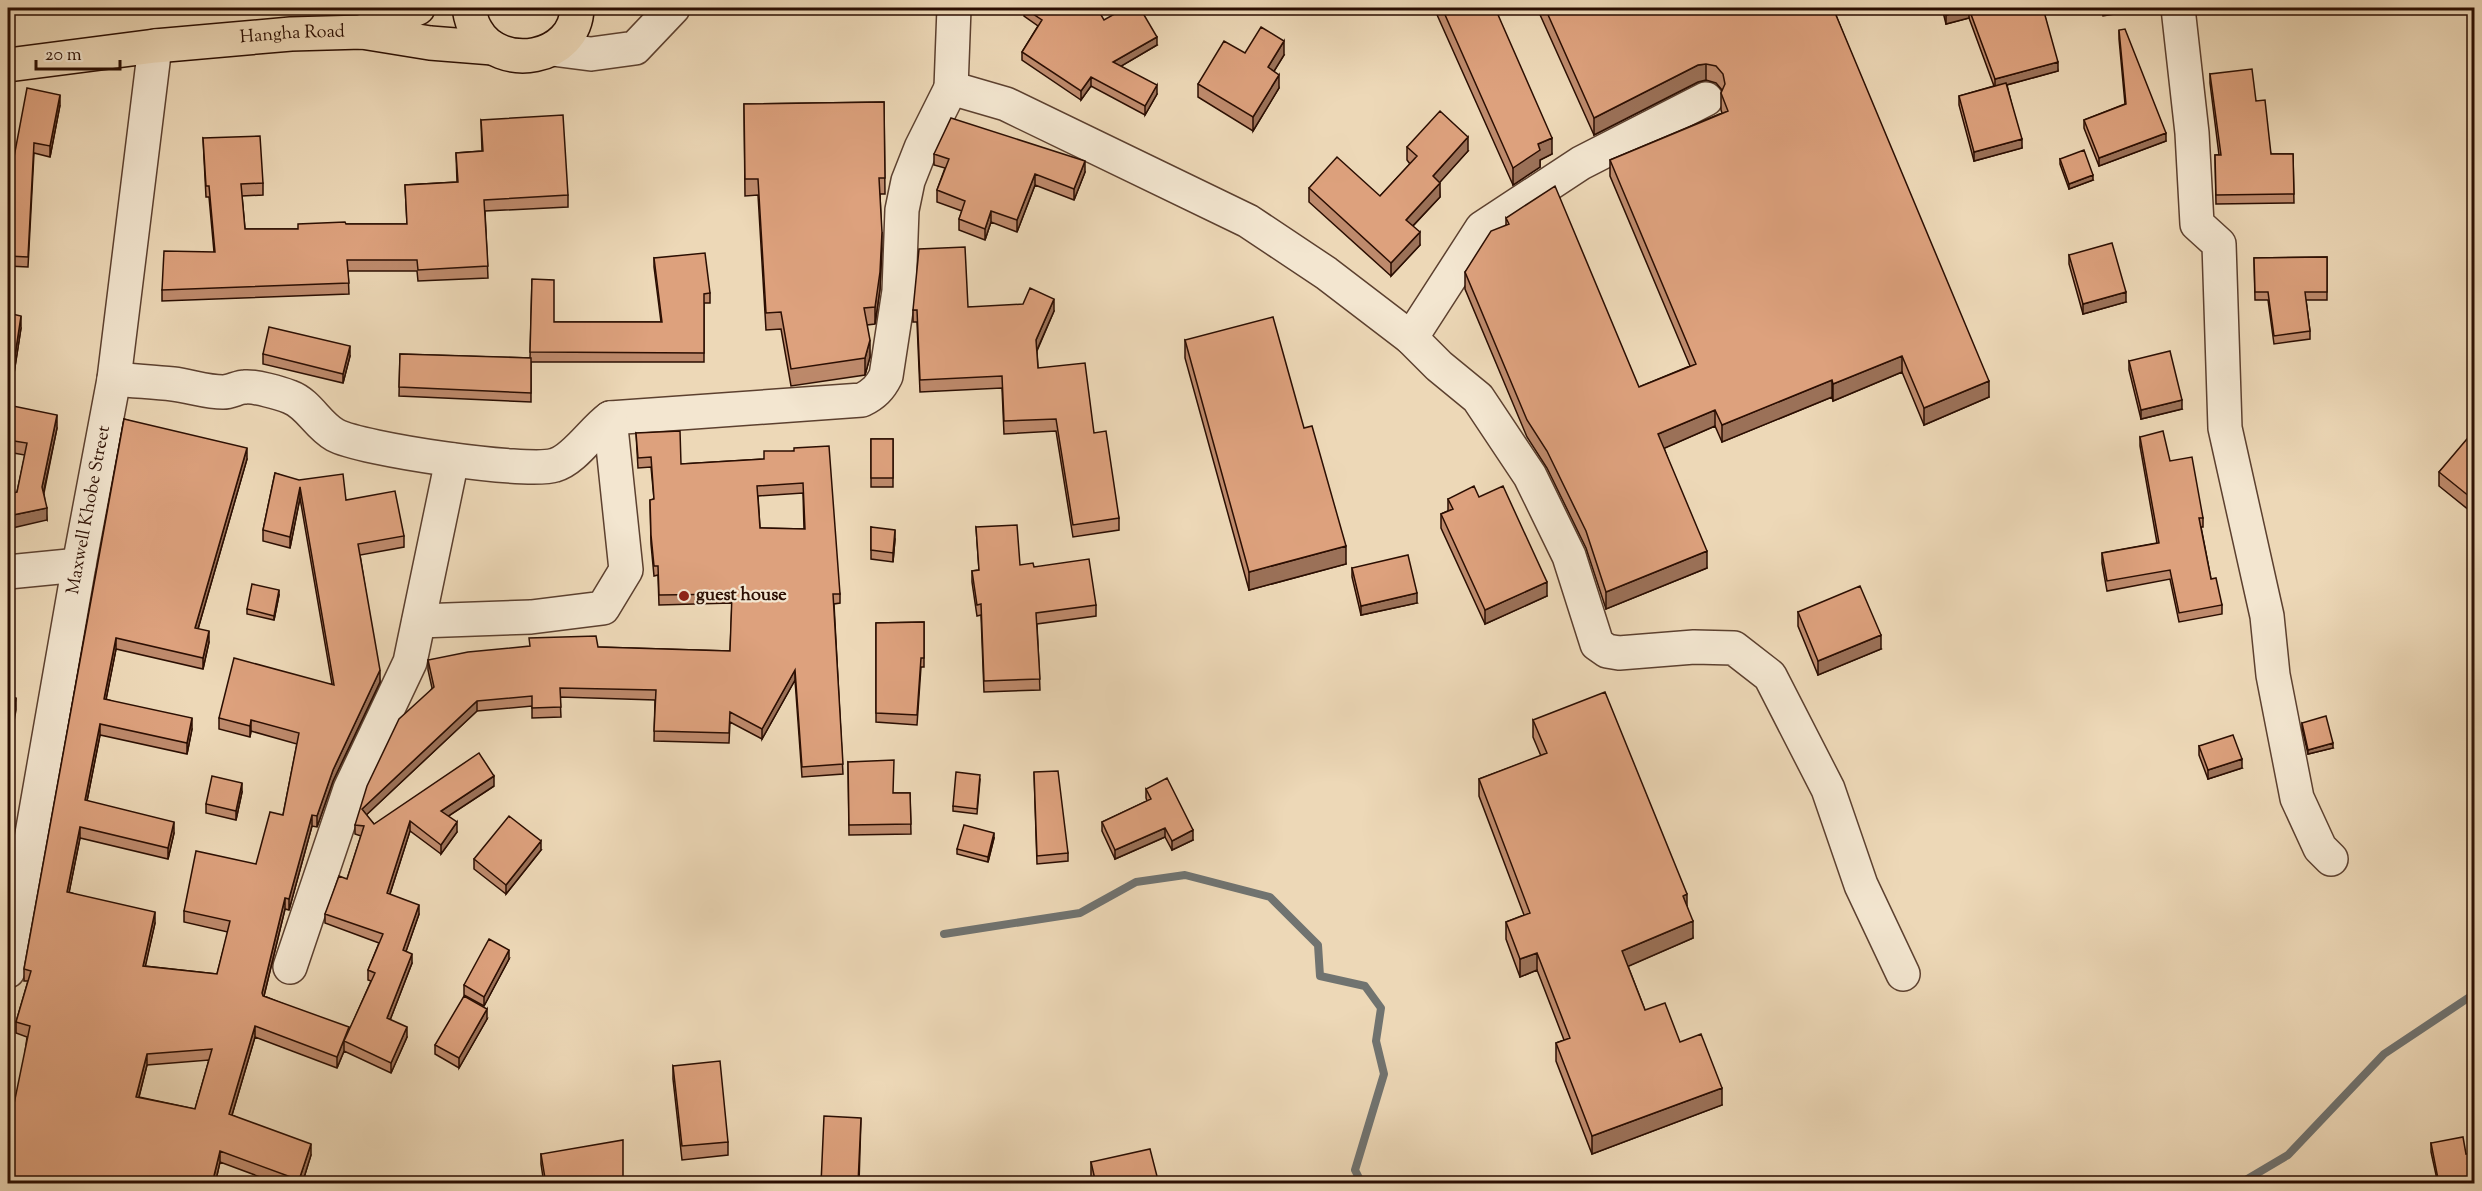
<svg xmlns="http://www.w3.org/2000/svg" width="2482" height="1191" font-family="'Sorts Mill Goudy',serif">
  <style>
    .lines { fill: none; stroke-linecap: round; stroke-linejoin: round }
    .stream { stroke: #707370; stroke-width: 8 }
    .minor-casing { stroke: #5c402f; stroke-width: 36 }
    .highway-casing { stroke: #2b0e02; stroke-width: 36 }
    .minor { stroke: #f3e6d0; stroke-width: 33 }
    .highway { stroke: #edd8b7; stroke-width: 33 }
    .wall { fill: #be8a6c; stroke: #2b0e02; stroke-width: 1.5; fill-rule: evenodd }
    .shaded-wall { fill: #9b7158; stroke: #2b0e02; stroke-width: 1.5 }
    .building { fill: #dda17d; stroke: #2b0e02; stroke-width: 1.5; fill-rule: evenodd }
    .poi-dot { fill: #8f2418; stroke: #f3e6d0; stroke-width: 2 }
    .labels { text-anchor: middle; dominant-baseline: central; stroke-width: 4.5; stroke-linejoin: round; paint-order: stroke }
    .street-label { font-size: 18px; fill: #2b0e02; stroke: #f3e6d0 }
    .poi-label { font-size: 18px; font-weight: bold; fill: #2b0e02; stroke: #f3e6d0; text-anchor: start }
  </style>
  <rect width="100%" height="100%" fill="#edd8b7"/>
  <filter id="stains"><feTurbulence type="fractalNoise" baseFrequency=".00333" numOctaves="4"/><feColorMatrix values="0 0 0 0 .2 0 0 0 0 .09 0 0 0 0 .02 0 0 0 .5 -.17"/></filter>
  <radialGradient id="worn" r=".72"><stop offset=".6" stop-color="#630" stop-opacity="0"/><stop offset="1" stop-color="#630" stop-opacity=".3"/></radialGradient>
  <g class="lines">
    <!-- stream -->
    <path class="stream" d="M944 934 1080 913 1136 882 1185 875 1270 897 1318 945 1320 976 1365 986 1381 1008 1376 1041 1384 1074 1355 1170 1362 1184
      M2239 1184 2288 1155 2384 1054 2471 996H2474"/>
    <!-- minor casing -->
    <g class="minor-casing">
      <g id="minor">
        <path d="M954 8 951 88 1006 104 1248 221 1326 273 1411 338 1439 366 1478 398 1530 476 1569 556 1597 644 1607 651 1619 653 1694 647 1734 648 1770 676 1828 789 1861 885 1903 974"/>
        <path d="M2178 8 2192 133 2197 224 2219 244 2225 428 2267 616 2273 675 2297 798 2320 848 2331 859"/>
        <path d="M552 49 591 54 635 48 673 8"/>
        <path d="M1411 338 1482 228 1581 163 1706 99"/>
        <path d="M114 379C134 381 154 382 173 384 190 386 207 392 223 392 231 392 238 387 245 387 255 386 280 393 290 397 309 404 317 425 335 435 360 449 528 474 555 465 574 460 593 430 610 418L862 400C874 394 880 388 886 376L899 291 902 210 908 181 921 148 951 88"/>
        <path d="M8 572 79 565"/>
        <path d="M419 621 531 617 603 608 626 570 610 418"/>
        <path d="M290 967 350 789 410 662 452 460"/>
        <path id="s1" d="M8 971 79 565 114 379 155 46"/>
      </g>
    </g>
    <!-- highway casing -->
    <g class="highway-casing">
      <g id="highway">
        <path d="M469 8C470 14 472 24 476 30 500 73 576 60 577 8"/>
        <path d="M362 32 418 8"/>
        <path id="s2" d="M8 65 155 46 291 34 362 32 430 43 493 48"/>
      </g>
    </g>
    <!-- minor -->
    <use href="#minor" class="minor"/>
    <!-- highway -->
    <use href="#highway" class="highway"/>
  </g>
  <!-- wall -->
  <path class="wall" d="M1024 8 1104 20 1157 45 1121 66 1157 94 1145 115 1091 86 1081 100 1022 60V52L1038 26 1024 16Z
    M1434 8H1495L1552 154 1540 160V167L1513 185Z
    M1537 8H1833L1989 397 1924 425 1902 372 1833 401 1832 397 1722 442 1715 426 1664 448 1707 568 1606 609 1586 548 1547 468 1527 437 1465 289V272L1506 225V218L1639 387 1690 366 1610 176V160L1722 113 1721 110V93L1722 90 1716 83 1706 80 1698 82 1594 135Z
    M1942 8H2043L2058 71 2007 85 2022 148 1974 161 1959 105V96L1994 86 1969 18 1946 24Z
    M2101 8H2151L2103 16Z
    M2119 30 2166 141 2099 166 2084 128V120L2125 104 2119 39Z
    M1245 53 1284 55 1274 71 1279 88 1253 131 1198 97V84Z
    M2210 74 2256 101 2271 154H2293L2294 203 2216 204 2215 155H2219L2210 83Z
    M884 102 885 194H880L882 249 880 289 875 324 867 325 870 357 865 375 791 386 781 329 766 330 758 195 745 196 744 104Z
    M60 105 50 157 34 153 28 267 8 266V173H11Z
    M481 120 568 195V207L485 211 488 278 418 281 417 271H348L349 294 162 301V290L214 252 209 197H206L203 138 263 183V195L242 196 245 229H298L346 224H407L405 185 457 182 456 153 482 151Z
    M1407 147 1468 151 1439 182 1440 197 1413 226 1420 245 1391 276 1309 202V188L1380 196 1410 164 1407 160Z
    M934 154 1085 172 1074 200 1035 185 1017 232 991 222 985 240 959 230V219L962 211 937 202V190L945 168 934 165Z
    M2060 159 2093 180 2069 189 2060 164Z
    M2069 255 2126 302 2083 314 2069 264Z
    M2327 257V300H2306L2310 331V339L2274 344 2268 300H2255L2254 258Z
    M654 258 710 293V303H704V362H531V402L399 396 400 354 530 358 532 279 554 322H661L654 267Z
    M968 307 1054 311 1037 351 1038 368 1094 433 1119 518V530L1073 537 1056 431 1004 434 1002 388 920 392 917 322H913V310Z
    M8 313 21 328 9 405 57 428 44 493 47 520 17 492 25 455 8 452Z
    M1185 340 1304 428 1346 564 1249 590 1185 358Z
    M263 354 350 356 343 383 263 364Z
    M2129 361 2182 409 2141 419 2129 370Z
    M124 419 247 459 198 629 209 642 203 669 116 649 106 699 192 729 187 754 100 735 87 801 174 833 168 859 80 838 69 892 155 923 145 966 217 974 228 932 184 922V911L256 864 283 815 297 744 251 731 250 737 219 729V718L332 684 300 498 290 548 263 541V530L275 473 346 500 404 536V547L360 555 380 682 333 781 317 827 312 826 289 910 285 909 264 996 349 1031 371 981 368 980V970L379 943 325 923V914L347 879 361 836 355 834V825L432 688 428 670V660L598 647 730 651 732 603 659 605 658 575 654 576 651 544 650 500 654 499 651 467 638 468 636 433 681 464 764 459 794 451 840 594V603L834 604 843 774 802 777 795 680 762 739 730 722 729 743 654 741 655 700 560 697 561 717 532 718V706L477 711 366 815 374 824 494 786 448 816 457 832 441 854 410 831 390 894 419 914 406 951 412 963 390 1020 407 1037 391 1073 344 1051 337 1068 255 1037 232 1115 311 1155 302 1184H279L220 1162 215 1184H8L27 1037 16 1033V1022L28 981H24V969ZM803 493 804 529 760 528 758 496ZM209 1060 195 1109 139 1097 147 1065Z
    M2475 435V515L2439 486V472Z
    M2140 437 2170 461 2203 518V527H2201L2211 579 2222 605V614L2179 622 2170 579 2107 591 2102 563V553L2157 543 2140 446Z
    M871 439H893V487H871Z
    M1479 497 1547 596 1485 624 1441 528V514L1448 511V499Z
    M871 527 895 539 893 562 871 559Z
    M976 527 1020 565 1034 567 1096 605V616L1037 624 1040 690 984 692 981 615 977 616 972 582V571L979 570Z
    M1352 568 1417 603 1361 615 1352 577Z
    M279 595 274 620 247 614V609Z
    M1798 612 1881 649 1818 675 1798 626Z
    M924 622V667H921L917 725 876 722V623Z
    M1533 720 1687 906 1693 938 1628 966 1645 1010 1680 1042 1722 1105 1592 1154 1556 1061V1043L1564 1040 1537 970 1520 977 1506 939V922L1524 915 1479 796V779L1541 756 1533 737Z
    M2302 723 2333 748 2308 754 2302 728Z
    M2199 746 2242 768 2208 779 2199 755Z
    M848 762 893 793H910L911 834 849 835Z
    M1034 772 1068 853V861L1037 864Z
    M980 780 977 814 953 811V806Z
    M1146 789 1193 840 1172 850 1165 837 1115 859 1102 831V822L1147 801 1146 798Z
    M242 792 236 820 206 813V804Z
    M994 838 988 862 957 854V849Z
    M541 850 506 894 474 869V859Z
    M509 959 484 1006 464 995V985Z
    M487 1019 459 1068 435 1054V1045Z
    M673 1066 728 1142V1155L682 1160 673 1079Z
    M2431 1143 2466 1154 2475 1184H2438L2431 1152Z
    M541 1154 623 1184H544L541 1164Z
    M1091 1162 1159 1184H1092L1091 1176Z"/>
  <!-- shaded-wall -->
  <path class="shaded-wall" d="M1969 9V18L1946 24V15Z
    M1157 37V45L1113 71V62Z
    M1284 41V55L1268 81V67Z
    M2058 62V71L1995 88V79Z
    M1706 64V80L1698 82 1594 135V118L1698 65Z
    M1279 75V88L1253 131V117Z
    M1091 77V86L1081 100V91Z
    M1157 85V94L1145 115V106Z
    M60 95V105L50 157V146Z
    M2166 133V141L2099 166V158Z
    M1468 137V151L1433 190V176Z
    M1552 138V154L1540 160V167L1513 185V168L1538 144Z
    M2022 139V148L1974 161V152Z
    M1085 161V172L1074 200V189Z
    M1035 174V185L1017 232V220Z
    M2093 175V180L2069 189V184Z
    M1440 183V197L1406 233V220Z
    M991 211V222L985 240V229Z
    M882 232 880 289 875 324V307Z
    M1420 232V245L1391 276V263Z
    M2126 292V302L2083 314V304Z
    M1054 299V311L1036 352V340Z
    M21 316V328L8 413V401Z
    M870 340V357L865 375V358Z
    M350 346V356L343 383V374Z
    M1902 356V372L1833 401V384Z
    M1832 380V397L1722 442V425Z
    M1989 381V397L1924 425V408Z
    M2182 400V409L2141 419V410Z
    M1715 410V426L1658 451V434Z
    M57 415V428L42 499V487Z
    M247 448V459L195 639V628Z
    M300 487V498L290 548V537Z
    M47 508V520L8 529V516Z
    M895 530V539L893 562V553Z
    M1346 546V564L1249 590V572Z
    M1707 551V568L1606 609V592Z
    M1547 582V596L1485 624V610Z
    M279 590V595L274 620V616Z
    M1417 593V603L1361 615V606Z
    M209 631V642L203 669V658Z
    M1881 635V649L1818 675V661Z
    M116 638V649L104 710V699Z
    M380 670V682L333 781 317 827V816L333 770Z
    M795 670V680L762 739V729Z
    M16 698V710L8 754V742Z
    M477 701V711L362 819V809Z
    M192 718V729L187 754V743Z
    M251 720V731L250 737V726Z
    M100 724V735L85 811V800Z
    M2333 743V748L2308 754V750Z
    M2242 759V768L2208 779V770Z
    M494 776V786L441 821V811Z
    M242 783V792L236 820V811Z
    M312 815V826L289 910V899Z
    M410 821V831L387 903V893Z
    M174 822V833L168 859V848Z
    M457 822V832L441 854V845Z
    M80 827V838L67 903V892Z
    M1165 828V837L1115 859V850Z
    M1193 830V840L1172 850V841Z
    M994 833V838L988 862V857Z
    M541 841V850L506 894V885Z
    M1687 894V911L1683 896Z
    M285 898V909L262 1004V993Z
    M419 905V914L403 960V950Z
    M155 912V923L143 977V966Z
    M1693 921V938L1622 969V951Z
    M509 950V959L484 1006V997Z
    M1537 953V970L1520 977V959Z
    M412 954V963L387 1028V1018Z
    M487 1009V1019L459 1068V1058Z
    M255 1026V1037L229 1125V1114Z
    M349 1027V1038L344 1041V1051L337 1068V1057Z
    M407 1027V1037L391 1073V1063Z
    M147 1054V1065L136 1108V1097Z
    M1722 1088V1105L1592 1154V1136Z
    M861 1118 859 1184H858Z
    M311 1144V1155L302 1184H299V1180Z
    M220 1151V1162L215 1184H212Z"/>
  <!-- building -->
  <path class="building" d="M1024 8H1086L1089 9 1092 8H1097L1104 20 1125 8H1140L1157 37 1113 62 1157 85 1145 106 1091 77 1081 91 1022 52 1042 20Z
    M1442 8H1495L1552 138 1538 144 1540 150 1513 168Z
    M1545 8H1833L1989 381 1924 408 1902 356 1833 384 1832 380 1722 425 1715 410 1658 434 1707 551 1606 592 1586 531 1547 451 1527 420 1465 272 1491 231 1509 224 1506 218 1555 186 1639 387 1696 364 1610 160 1728 111 1721 93 1725 84 1723 74 1716 66 1706 64 1698 65 1594 118Z
    M1944 8H2043L2058 62 1995 79 1969 9 1946 15Z
    M1261 27 1284 41 1268 67 1279 75 1253 117 1198 84 1224 41 1245 53Z
    M2125 29 2166 133 2099 158 2084 120 2126 104 2119 30Z
    M2252 69 2256 101 2265 100 2271 154H2293L2294 194 2216 195 2215 155H2221L2210 74Z
    M2006 83 2022 139 1974 152 1959 96Z
    M27 88 60 95 50 146 34 143 28 257 8 256V173H11Z
    M884 102 885 178H879L882 232 880 272 875 307 864 308 870 340 865 358 791 369 781 312 766 313 758 179H745L744 104Z
    M1440 111 1468 137 1433 176 1440 183 1406 220 1420 232 1391 263 1309 188 1337 157 1380 196 1417 156 1407 147Z
    M563 115 568 195 484 200 488 266 418 270 417 260H347L349 283 162 290 164 251 215 252 209 186H206L203 138 260 136 263 183 241 184 245 229H298V224L345 222 346 224H407L405 185 458 182 456 153 483 151 481 120Z
    M951 118 1085 161 1074 189 1035 174 1017 220 991 211 985 229 959 219 965 201 937 190 949 159 934 154Z
    M2084 150 2093 175 2069 184 2060 159Z
    M2112 243 2126 292 2083 304 2069 255Z
    M965 247 968 307 1023 304 1030 288 1054 299 1036 340 1038 368 1085 363 1094 433 1106 431 1119 518 1073 525 1056 419 1004 421 1002 376 920 380 917 310H913L919 249Z
    M705 253 710 293 704 294V353L530 352 532 279 554 280V322H662L654 258Z
    M2327 257V292H2305L2310 331 2274 336 2268 292H2255L2254 258Z
    M8 313 21 316 8 401Z
    M1273 317 1304 428 1312 426 1346 546 1249 572 1185 340Z
    M269 327 350 346 343 374 263 354Z
    M2170 351 2182 400 2141 410 2129 361Z
    M400 354 531 358V393L399 387Z
    M8 405 57 415 42 487 47 508 8 516V494L17 492 27 443 8 440Z
    M124 419 247 448 195 628 209 631 203 658 116 638 104 699 192 718 187 743 100 724 85 800 174 822 168 848 80 827 67 892 155 912 143 966 217 974 230 921 184 911 196 851 256 864 270 812 283 815 299 733 251 720 250 726 219 718 234 658 334 685 300 487 290 537 263 530 275 473 299 480 343 474 346 500 395 491 404 536 358 544 380 670 333 770 317 816 312 815 289 899 285 898 262 993 263 996 349 1027 337 1057 255 1026 229 1114 311 1144 299 1180 220 1151 212 1184H8V1133L30 1026 16 1022 31 971 24 969ZM212 1049 195 1109 136 1097 147 1054Z
    M680 431 681 464 764 459V451H794V448L829 446 840 594H833L843 764 802 767 795 670 762 729 730 712 729 733 654 731 656 690 560 688 561 707 532 708V696L477 701 362 809 374 824 479 753 494 776 441 811 457 822 441 845 410 821 387 893 419 905 403 950 412 954 387 1018 407 1027 391 1063 344 1041 375 973 368 970 383 934 325 914 339 876 347 879 364 826 355 825 367 786 399 719 434 687 428 660 468 652 530 646 529 638 596 636 598 647 730 651 732 594 659 595 658 566H654L651 535 650 500 654 499 651 457 638 458 636 433ZM803 483 805 529 760 528 757 486Z
    M2163 431 2170 461 2192 457 2203 518H2199L2211 579 2216 578 2222 605 2179 613 2170 570 2107 581 2102 553 2159 543 2140 437Z
    M2472 433 2475 435V501L2439 472Z
    M871 439H893V478H871Z
    M1474 486 1479 497 1503 486 1547 582 1485 610 1441 514 1453 509 1448 499Z
    M1017 525 1020 565 1033 563 1034 567 1089 559 1096 605 1036 613 1040 679 984 681 981 604 977 605 972 571 979 570 976 527Z
    M871 527 895 530 893 553 871 550Z
    M1408 555 1417 593 1361 606 1352 568Z
    M252 584 279 590 274 616 247 609Z
    M1860 586 1881 635 1818 661 1798 612Z
    M924 622V658H921L917 715 876 713V623Z
    M1605 692 1687 894 1683 896 1693 921 1622 951 1645 1010 1665 1003 1680 1042 1701 1034 1722 1088 1592 1136 1556 1043 1570 1038 1537 953 1520 959 1506 922 1530 913 1479 779 1547 753 1533 720Z
    M8 696 16 698 8 742Z
    M2326 716 2333 743 2308 750 2302 723Z
    M2233 735 2242 759 2208 770 2199 746Z
    M894 760 893 793H910L911 824 849 825 848 762Z
    M1058 771 1068 853 1037 856 1034 772Z
    M956 772 980 775 977 809 953 806Z
    M212 776 242 783 236 811 206 804Z
    M1167 778 1193 830 1172 841 1165 828 1115 850 1102 822 1151 799 1146 789Z
    M509 816 541 841 506 885 474 859Z
    M964 825 994 833 988 857 957 849Z
    M489 939 509 950 484 997 464 985Z
    M464 996 487 1009 459 1058 435 1045Z
    M720 1061 728 1142 682 1146 673 1066Z
    M824 1116 861 1118 858 1184H821Z
    M2463 1137 2466 1154 2475 1152V1184H2439L2431 1143Z
    M623 1140V1184H546L541 1154Z
    M1150 1149 1159 1184H1096L1091 1162Z
    M690 1178V1184H662V1182Z"/>
  <!-- markers -->
  <circle class="poi-dot" cx="684" cy="596" r="6"/>
  <g class="labels">
    <!-- street labels -->
    <g class="street-label">
      <text stroke="none"><textPath href="#s2" startOffset="286">Hangha Road</textPath></text>
      <text stroke="none"><textPath href="#s1" startOffset="468">Maxwell Khobe Street</textPath></text>
    </g>
    <!-- poi labels -->
    <g class="poi-label">
      <text x="696" y="596">guest house</text>
    </g>
  </g>
  <!-- margin -->
  <rect width="2482" height="1191" fill="none" stroke="#edd8b7" stroke-width="30"/>
  <rect x="9" y="9" width="2464" height="1173" fill="none" stroke="#2b0e02" stroke-width="3"/>
  <rect x="15" y="15" width="2452" height="1161" fill="none" stroke="#2b0e02" stroke-width="1.5"/>
  <!-- scale -->
  <path d="M36 60v9h84v-9" fill="none" stroke="#2b0e02" stroke-width="3"/>
  <text x="45" y="60" font-size="18" fill="#2b0e02" stroke="#f3e6d0" stroke-width="4.5" paint-order="stroke">20 m</text>
  <rect width="100%" height="100%" filter="url(#stains)"/>
  <rect width="100%" height="100%" fill="url(#worn)"/>
</svg>
